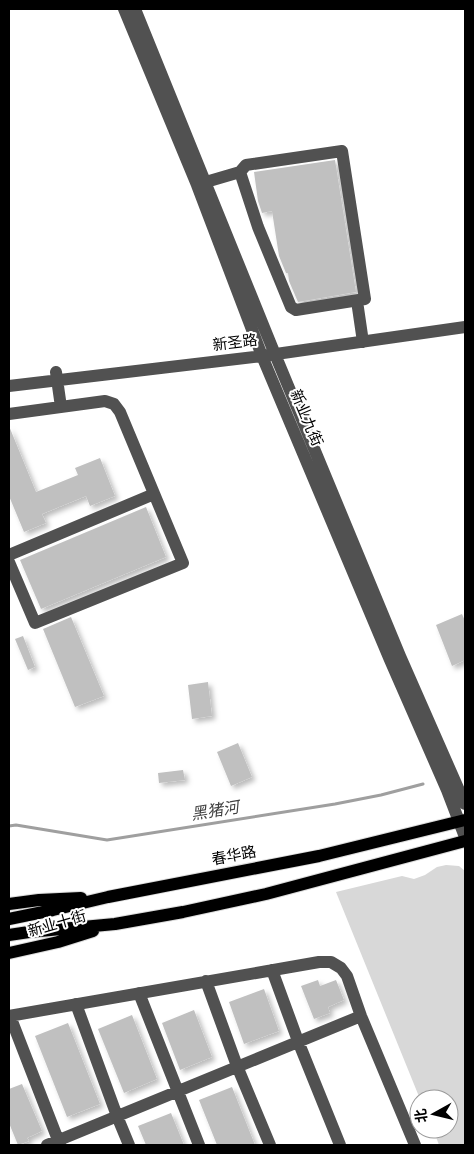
<svg xmlns="http://www.w3.org/2000/svg" width="474" height="1154" font-family="'Alegreya Sans','Noto Sans SC',sans-serif">
  <style>
    .green { fill: #d8d8d8 }
    .lines { fill: none; stroke-linecap: round; stroke-linejoin: round }
    .stream { stroke: #9f9f9f; stroke-width: 3 }
    .building { fill: #c0c0c0; filter: url(#shadow) }
    .major-casing { stroke: #dbdbdb; stroke-width: 14 }
    .minor { stroke: #515151; stroke-width: 12 }
    .major { stroke: #000; stroke-width: 12 }
    .labels { text-anchor: middle; dominant-baseline: central; stroke-width: 4; stroke-linejoin: round; paint-order: stroke }
    .street-label { font-size: 15px; fill: #000; stroke: #fff }
    .water-label { font-size: 16px; font-style: italic; fill: #404040; stroke: #fff }
  </style>
  <defs>
    <filter id="shadow"><feDropShadow dx="3.5" dy="3.5" stdDeviation="2.5" flood-color="#0004"/></filter>
  </defs>
  <rect width="100%" height="100%" fill="#fff"/>
  <!-- green -->
  <path class="green" d="M446 865 459 866 465 871V1145H439L433 1129H449V1099H420L336 892 402 876 414 879 425 875 437 867Z"/>
  <g class="lines">
    <!-- stream -->
    <path class="stream" d="M9 826 16 825 107 840 335 804 381 795 423 784"/>
  </g>
  <!-- building -->
  <path class="building" d="M335 160 356 292 298 302 289 281 288 273H286L279 256 272 211 262 213 258 201 254 172Z
    M9 426 36 492 78 475 75 468 100 458 115 496 90 506 86 496 42 514 46 523 24 532 9 496Z
    M146 507 166 557 41 609 20 560Z
    M462 614 465 621V660L452 666 436 625Z
    M71 617 104 696 75 707 43 629Z
    M23 636 35 667 28 670 15 639Z
    M208 682 212 716 192 719 188 685Z
    M238 743 252 777 231 786 217 752Z
    M183 770 185 780 159 783 158 773Z
    M318 980 320 986 336 980 344 1000 328 1007 330 1013 314 1019 301 986Z
    M264 989 279 1031 244 1044 229 1002Z
    M194 1010 212 1057 180 1070 162 1023Z
    M132 1015 157 1079 124 1093 98 1029Z
    M68 1023 100 1104 67 1117 35 1036Z
    M22 1084 42 1131 27 1138 29 1141 18 1145 9 1123V1089Z
    M232 1087 255 1145H217L199 1100Z
    M171 1113 184 1145H146L138 1126Z"/>
  <g class="lines">
    <!-- major casing -->
    <g class="major-casing">
      <path id="major" d="M9 904 39 900 81 898
        M9 919 53 910 108 897 319 856 465 820
        M9 935 29 932 115 924 183 912 266 894 465 841
        M9 953 58 942 93 931"/>
    </g>
    <!-- minor -->
    <path class="minor" d="M124 9 197 185 262 356 390 660 447 790 465 837
      M135 9 272 347 400 656 465 804
      M342 151 365 299 296 310 291 307 258 227 240 172 246 165Z
      M199 184 240 172
      M357 301 363 342
      M56 372 61 407
      M9 386 262 356 465 327
      M9 414 105 401 114 404 120 412 183 563 35 623 9 562
      M9 555 154 494
      M272 970 298 1041 340 1145
      M206 981 237 1066 270 1145
      M139 993 199 1145
      M76 1004 117 1116 129 1145
      M9 1016 319 962H331L341 968 347 976 361 1016 415 1145
      M10 1016 60 1145
      M47 1145 361 1016"/>
    <!-- major -->
    <use href="#major" class="major"/>
  </g>
  <g class="labels">
    <!-- street labels -->
    <g class="street-label">
      <text transform="translate(235 343) rotate(-7)">新圣路</text>
      <text transform="translate(306 418) rotate(67)">新业九街</text>
      <text transform="translate(234 856) rotate(-11)">春华路</text>
      <text transform="translate(57 924) rotate(-16)">新业十街</text>
    </g>
    <!-- water labels -->
    <g class="water-label">
      <text transform="translate(215 811) rotate(-9)">黑猪河</text>
    </g>
  </g>
  <!-- border -->
  <rect width="474" height="1154" fill="none" stroke="#000000" stroke-width="20"/>
  <!-- north arrow -->
  <g transform="translate(434 1114) rotate(262)"><circle r="24" fill="#ffffff" stroke="#999999"/>
  <path d="M0-4L9 19L0 12L-9 19Z" fill="#000000"/>
  <text y="-8" font-size="14" font-weight="bold" text-anchor="middle" fill="#000000">北</text>
  </g>
</svg>
